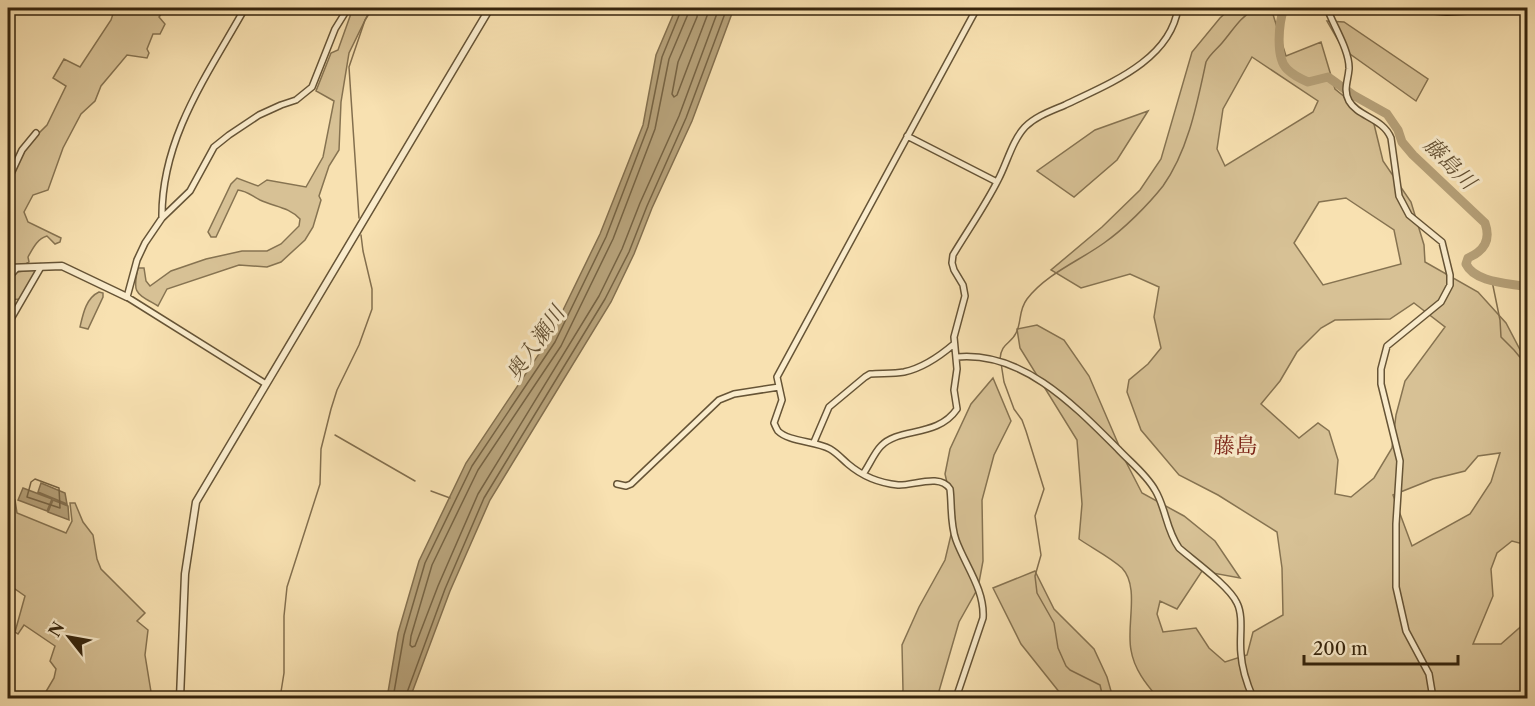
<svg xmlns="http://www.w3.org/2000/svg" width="1535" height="706" font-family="'Libre Caslon Text','Noto Serif JP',serif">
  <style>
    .green { fill: #d7c195; stroke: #867351; stroke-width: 1.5; fill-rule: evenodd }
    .water { fill: #b6a179; stroke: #836f4e; stroke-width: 1.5 }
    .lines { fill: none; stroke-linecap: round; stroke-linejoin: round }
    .shore { stroke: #766343; stroke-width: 1.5 }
    .stream { stroke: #836f4e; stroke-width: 1.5 }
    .river { stroke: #b6a179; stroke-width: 9 }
    .minor-casing { stroke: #665436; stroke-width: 8 }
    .tertiary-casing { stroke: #665436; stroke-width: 9 }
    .secondary-casing { stroke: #36250d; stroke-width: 10 }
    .minor { stroke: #faeccc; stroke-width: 5 }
    .tertiary { stroke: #faeccc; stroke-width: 6 }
    .secondary { stroke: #faeccc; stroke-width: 7 }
    .labels { text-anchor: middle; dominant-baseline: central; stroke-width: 6; stroke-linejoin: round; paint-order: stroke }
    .water-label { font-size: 21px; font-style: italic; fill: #635033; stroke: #faeccc }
    .quarter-label { font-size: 22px; fill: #7a1f14; stroke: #faeccc }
  </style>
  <rect width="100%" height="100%" fill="#f8e1b1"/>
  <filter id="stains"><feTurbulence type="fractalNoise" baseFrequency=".00333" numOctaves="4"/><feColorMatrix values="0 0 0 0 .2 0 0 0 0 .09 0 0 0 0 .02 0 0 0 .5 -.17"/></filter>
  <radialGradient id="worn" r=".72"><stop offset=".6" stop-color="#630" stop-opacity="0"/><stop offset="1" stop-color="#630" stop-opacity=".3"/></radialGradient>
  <!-- green -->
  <path class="green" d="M115 8H174L165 9 159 17 165 24 160 34H153L147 49 149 53 147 58 127 55 101 86 95 101 81 114 63 148 48 190 33 195 24 212 28 222 61 238 60 242 55 244 47 236C37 239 33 248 28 257L29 262 24 265 8 264V183L28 144 47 125 66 86 53 78 64 59 80 67 111 20Z
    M353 8H371L349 53 341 102 339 150 329 166 319 196 321 200 313 227 305 240 281 262 267 267 239 265 167 289 158 306C136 293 132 294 138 268H144L146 281 150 286 171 271 206 259 242 251H267L281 244 299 226 300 219C289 207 275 207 260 200 252 196 247 191 238 190L216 237H211L208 232 231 184 237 178 258 186 267 180 306 187 323 157 334 101 316 91 331 53 338 50Z
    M1231 8H1271L1286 56 1321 42 1335 89 1373 120 1383 161 1411 202 1424 245 1425 262 1478 292 1506 323 1527 363V545L1512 541 1497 553 1491 569 1493 596 1473 644H1501L1527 621V698H1158C1146 684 1134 669 1131 650 1126 625 1140 587 1122 568 1110 557 1092 548 1079 539L1082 504 1077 440 1020 348 1017 329 1037 325 1064 340 1089 376 1126 462 1142 493 1184 516 1215 541 1240 578 1202 571 1177 609 1160 601 1157 614 1163 632 1196 628 1209 648 1225 662 1247 655 1253 632 1283 615 1282 568 1277 532 1218 495 1179 475 1141 430 1127 392 1129 380 1148 364 1161 348 1154 317 1159 287 1130 274 1081 288 1051 270 1102 227 1140 190 1161 159 1192 52 1220 18ZM1252 57 1318 101 1313 112 1225 166 1217 149 1223 109ZM1346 198 1394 230 1401 264 1323 285 1294 243 1319 202ZM1414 303 1445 327 1405 381 1396 415 1392 448 1374 478 1351 497 1335 494 1338 460 1329 431 1318 423 1299 438 1261 404 1280 381 1297 352 1321 328 1335 320 1390 319ZM1500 453 1491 482 1470 514 1412 546 1393 495 1433 479 1465 471 1478 456Z
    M1327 21 1344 22 1428 79 1416 101 1343 49Z
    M1148 111 1117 160 1074 197 1037 171 1095 130Z
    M33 270 36 271 20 299 10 300 8 304V282L17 272Z
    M99 292 103 293V297L88 329 80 327C83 314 86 298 99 292Z
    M993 378 1011 421 994 455 982 500 983 561 978 588 959 622 937 698H900L903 690 902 645 919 607 945 560 955 518 945 474 950 449 971 404Z
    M8 495 15 500 17 513 66 533 72 521 70 503H75L83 522 93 535 97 559 101 569 145 613 137 621 148 630 145 655 152 698H47L44 695 54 678 56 669 50 661 55 646 24 625 18 634 15 632 25 596 8 584Z
    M1035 571 1054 609 1094 649 1107 677 1113 698H1064L1021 644 993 588Z"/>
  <!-- water -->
  <path class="water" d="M676 8H734L692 121 652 208 634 254 611 302 490 500 450 591 410 698H387L398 633 419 561 466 463 549 339 600 234 643 125 656 55Z
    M41 483 65 493 67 504 38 492Z
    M23 488 52 499 47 511 18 500Z
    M53 500 68 506 69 520 48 512Z"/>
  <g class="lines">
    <!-- shore -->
    <path class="shore" d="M689 8 688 14 669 59 655 129 613 239 561 346 478 470 432 565 411 636 410 645 412 647 415 646 438 586 478 494 599 296 622 249 640 203 679 116 719 8
      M698 8 697 17 678 62 672 94 674 97 677 95 710 8
      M35 479 59 488 60 508 27 497 31 482Z
      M393 698 404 635 425 563 472 466 555 342 606 237 648 127 662 57 682 8
      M405 698 445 589 484 498 605 299 629 252 647 206 686 118 727 8"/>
    <!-- stream -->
    <path class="stream" d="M359 218 349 67 365 20 373 8
      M1492 281 1500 320 1501 337 1514 350 1528 367
      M1000 359C1001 343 1011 344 1016 333 1022 322 1018 311 1027 299 1046 274 1079 261 1104 243 1124 229 1148 205 1163 186 1188 151 1197 104 1206 62 1210 54 1216 50 1222 43 1234 29 1239 18 1256 8
      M1001 363 1004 382 1014 409 1022 420 1026 431 1044 489 1035 516 1041 555 1035 576 1037 593 1054 623 1058 648 1066 666 1070 670 1100 685 1103 698
      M335 435 415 481
      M431 491 450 498
      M280 698 284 673V616L287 587 320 484 321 449 331 409 337 390 359 345 372 309V289L363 251 361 235"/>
    <!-- river -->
    <path class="river" d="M1284 8C1279 22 1275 57 1287 69 1292 74 1301 79 1308 82L1328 77 1353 95 1387 114 1398 130 1402 142 1413 155 1485 223C1491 240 1484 251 1468 258L1466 264C1475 283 1510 283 1528 287"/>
    <!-- minor casing -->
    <g class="minor-casing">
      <path id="minor" d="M1327 8C1333 25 1350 51 1349 69 1348 81 1343 90 1349 101 1358 117 1383 118 1391 138L1399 196 1409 215 1442 242 1450 275V285L1441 302 1387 346 1381 369V384L1400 461 1396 524V587L1406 631 1429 674 1433 698
        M907 136 997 182
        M8 180 22 150 36 133
        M162 218C161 138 208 74 245 8
        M8 278 16 269
        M8 324 41 267
        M957 357C1023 351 1075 406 1118 449 1130 462 1146 474 1155 490 1166 508 1166 530 1179 548 1194 561 1229 586 1237 603 1244 617 1239 638 1241 654 1242 670 1247 684 1253 698
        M266 384 127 297 137 260 145 243 162 218 190 191 214 147 229 135 259 115 281 105 296 100 312 87 335 29 348 8
        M8 411 11 421 8 430
        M814 442 829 407 865 377 870 374C881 373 893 374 904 372 923 368 940 356 954 344
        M863 474C869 466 874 453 881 446 899 427 937 438 957 409L954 390 957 369 954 337 965 296 963 285 954 270 952 263 953 255C968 230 985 206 998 180 1007 163 1012 141 1025 127 1036 116 1051 111 1065 105 1108 84 1170 61 1178 8
        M617 484 626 486 631 484 719 400 734 394 779 387
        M956 698 983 618C985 590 965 565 956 540 950 524 952 505 950 489 940 473 913 486 898 485 879 483 862 476 848 464 842 459 837 453 830 449 816 441 789 442 778 431 776 428 775 425 774 423L782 400 777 377 977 8"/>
    </g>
    <!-- tertiary casing -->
    <g class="tertiary-casing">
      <path id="tertiary" d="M8 268 62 266 127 297
        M180 698 185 574 196 502 490 8"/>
    </g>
    <!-- secondary casing -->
    <g class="secondary-casing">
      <path id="secondary" d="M1408 8 1447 11 1507 8"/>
    </g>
    <!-- minor -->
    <use href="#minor" class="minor"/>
    <!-- tertiary -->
    <use href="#tertiary" class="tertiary"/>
    <!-- secondary -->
    <use href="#secondary" class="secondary"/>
  </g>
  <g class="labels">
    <!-- water labels -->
    <g class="water-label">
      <text transform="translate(1450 163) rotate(45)">藤島川</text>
      <text transform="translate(535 343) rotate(-55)">奥入瀬川</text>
    </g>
    <!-- quarter labels -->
    <g class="quarter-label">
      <text x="1235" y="445">藤島</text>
    </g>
  </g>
  <!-- margin -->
  <rect width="1535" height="706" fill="none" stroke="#f8e1b1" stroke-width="30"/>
  <rect x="9" y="9" width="1517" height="688" fill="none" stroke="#36250d" stroke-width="3"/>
  <rect x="15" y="15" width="1505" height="676" fill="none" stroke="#36250d" stroke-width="1.5"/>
  <!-- north arrow -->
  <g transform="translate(69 637) rotate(301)" stroke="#faeccc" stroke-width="4.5" paint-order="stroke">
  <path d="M0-4.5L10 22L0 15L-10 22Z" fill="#36250d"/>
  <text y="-9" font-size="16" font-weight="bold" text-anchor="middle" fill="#36250d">N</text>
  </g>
  <!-- scale -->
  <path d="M1304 655v9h154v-9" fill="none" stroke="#36250d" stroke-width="3"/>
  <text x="1313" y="655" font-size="18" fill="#36250d" stroke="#faeccc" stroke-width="4.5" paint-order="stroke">200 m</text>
  <rect width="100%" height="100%" filter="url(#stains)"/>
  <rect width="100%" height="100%" fill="url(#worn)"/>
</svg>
